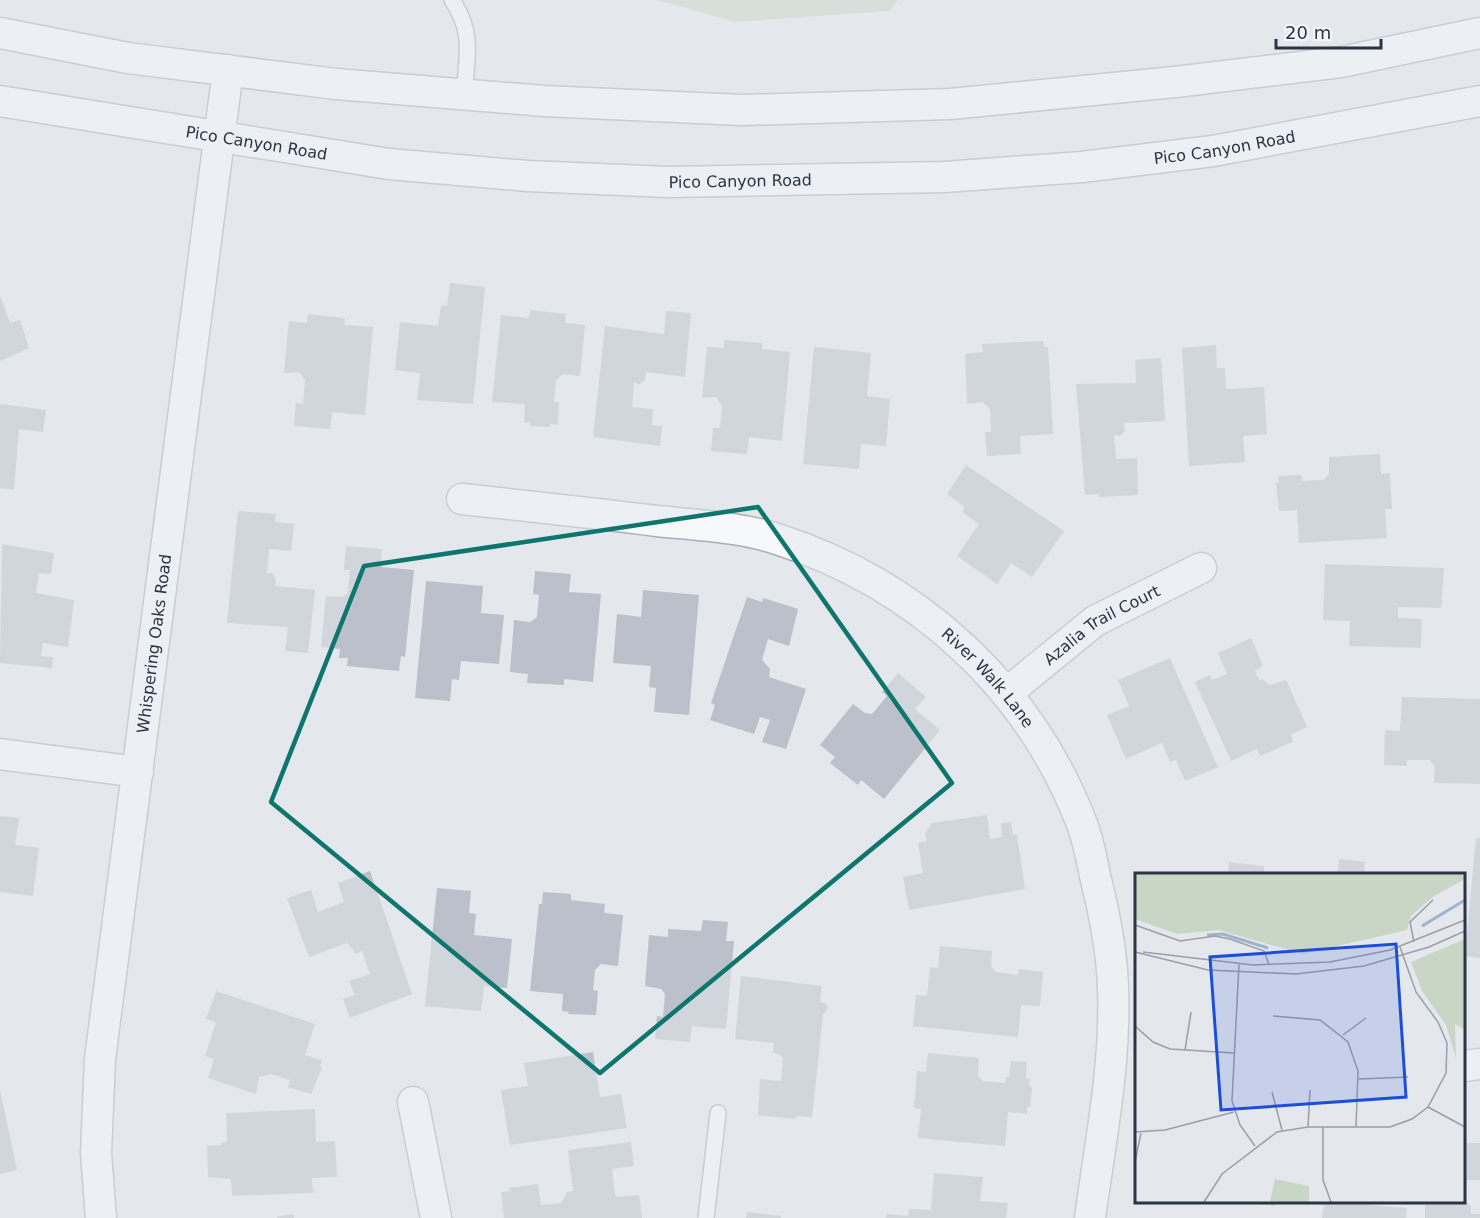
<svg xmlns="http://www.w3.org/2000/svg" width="1480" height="1218" font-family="'DejaVu Sans',sans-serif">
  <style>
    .green { fill: #c9d6c5 }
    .building { fill: #bbc0ca }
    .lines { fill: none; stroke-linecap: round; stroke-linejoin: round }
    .lane-casing { stroke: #a9aeb7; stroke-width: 18 }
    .street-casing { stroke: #a9aeb7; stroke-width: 33 }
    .lane { stroke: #f7f8fa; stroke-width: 15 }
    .street { stroke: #f7f8fa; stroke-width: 30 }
    .marked { fill: none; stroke: #0f766e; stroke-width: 4.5; stroke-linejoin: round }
    .labels { text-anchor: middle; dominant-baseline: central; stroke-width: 5; stroke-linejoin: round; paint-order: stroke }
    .street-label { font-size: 16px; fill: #2b3445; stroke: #f4f6f9 }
    .inset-river { fill: none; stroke: #9fb4cc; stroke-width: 3 }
    .inset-road { fill: none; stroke: #9a9fa9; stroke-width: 1.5 }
    .view { fill: #1d4ed8; fill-opacity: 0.15; stroke: #1d4ed8; stroke-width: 3 }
    .inset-edge { fill: none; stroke: #2b3445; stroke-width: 3 }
  </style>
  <rect width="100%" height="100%" fill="#e4e7ec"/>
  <!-- green -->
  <path class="green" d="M657 0H898L890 11 735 22Z"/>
  <!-- building -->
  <path class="building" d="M450 283 485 287 473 404 417 400 420 373 395 370 400 322 438 326 441 305 447 306Z
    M0 295 10 323 20 320 29 348 0 361Z
    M530 310 566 314 565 323 585 325 580 376 563 374 556 380 554 402H559L558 425 550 424V427L530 426V422L524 423 525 404 492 402 501 315 529 318Z
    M666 311 691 313 685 377 646 372 645 380 639 385 634 382 632 407 653 409 652 425 662 426 660 446 593 437 605 326 664 334Z
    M308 314 345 318 344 325 373 327 365 415 332 412 330 429 294 426 296 403 303 404 305 380 299 372 284 373 289 321 307 323Z
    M724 340 762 343V349L790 352 782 441 749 437 747 454 711 451 713 428H720L722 406 716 397 702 398 707 347 724 348Z
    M1043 341 1044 347H1048L1053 434 1020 436 1021 454 987 456 985 432H991L990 409 983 402 967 404 965 354 983 352 982 344Z
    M1216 345 1217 368H1225L1226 389 1264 387 1267 434 1243 436 1245 462 1189 466 1182 348Z
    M814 347 871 353 867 396 890 399 886 446 861 444 859 469 803 464Z
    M1161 358 1165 421 1124 423 1125 431 1120 436 1114 435 1116 459 1137 458 1138 495 1099 497V494L1085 495 1076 384 1136 383 1135 360Z
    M0 404 46 410 43 432 19 429 14 490 0 488Z
    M1380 454 1381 474 1390 473 1392 509H1385L1387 538 1299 543 1297 510 1279 511 1276 483H1279L1278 476 1301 475 1302 481 1324 480 1329 474V457Z
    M966 465 1064 531 1032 577 1011 563 997 584 957 556 979 524 962 512 965 507 947 494Z
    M238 511 276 514 275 522 294 524 291 551 269 549 267 573H272L276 579 275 586 315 590 308 653 285 651 288 627 227 623Z
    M2 544 54 553 51 574 39 573 36 593 74 600 68 647 43 643 41 656 53 657 52 668 0 663Z
    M346 546 382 549 381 567 414 570 405 657 401 656 399 671 347 666 348 658H339L340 649 321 647 326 596 342 597 348 593 350 570H344Z
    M1325 564 1444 568 1441 608 1398 607V618L1422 619 1421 648 1349 646 1350 621 1323 620Z
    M535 571 571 574 569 592 601 594 593 682 564 679V685L527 683 528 674 510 672 514 620 530 622 537 617 539 595 533 594Z
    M426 581 483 586 481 613 504 615 499 664 461 661 459 680 452 679 450 701 415 698Z
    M643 590 699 595 689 715 654 712 656 688 649 687 651 666 613 663 617 614 641 617Z
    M747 597 762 602 763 598 798 609 789 646 768 639 762 660 770 669 769 677 806 689 786 749 762 742 770 720 760 717 754 734 710 720 715 705 711 703Z
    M1251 638 1263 666 1255 671 1259 680 1262 679 1270 685 1286 680 1307 727 1291 734 1293 742 1260 756 1257 749 1231 761 1195 682 1210 675 1212 680 1227 674 1218 653Z
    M1170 658 1218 767 1185 781 1176 760 1170 762 1162 743 1126 759 1107 715 1129 706 1118 680Z
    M898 673 926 697 915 709 940 730 884 799 861 780 858 785 830 763 835 757 820 745 853 704 865 713 872 714 887 696 882 692Z
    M1402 697 1480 699V784L1434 783 1435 767 1430 760H1407V766L1384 765 1385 730 1400 731Z
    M987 815 990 839 1002 837 1001 823 1011 822 1013 835 1017 834 1025 889 909 910 903 877 923 873 918 843 927 841 925 834 932 823Z
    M0 816 19 818 15 845 39 848 33 896 0 892Z
    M1476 838H1480V958L1465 956Z
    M1339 859 1365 862 1364 874H1338Z
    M1229 862 1264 866V874H1228Z
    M370 871 412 994 350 1018 343 999 355 995 349 981 370 974 362 951 356 954 347 943 309 957 287 898 311 890 318 912 344 902 338 883Z
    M437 888 471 891 469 913 476 914 474 935 512 939 507 988 484 986 481 1011 425 1006Z
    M543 892 571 894V900L605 904 604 913 623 915 618 966 601 964 595 970 593 990 598 991 596 1015 568 1014 569 1012 562 1011 563 994 530 991 539 904H542Z
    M703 920 728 922 726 941H734L726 1029 692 1026 690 1042 655 1039 657 1016 663 1017 665 994 661 989 645 986 649 935 668 937V929L701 931Z
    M940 946 992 951 991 966 996 972 1018 975 1019 969 1043 972 1040 1006 1021 1005 1018 1037 913 1026 916 995 927 996 930 967 938 968Z
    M741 976 822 986 820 1002 825 1003 828 1008 823 1015 812 1117 796 1116V1119L758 1115 760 1079 781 1081 783 1057 773 1052 774 1043 735 1039Z
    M216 991 315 1024 305 1055 322 1060 320 1067 322 1068 311 1094 288 1087 290 1080 271 1074 259 1077 256 1094 208 1078 214 1059 205 1056 216 1022 206 1019Z
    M593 1052 600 1097 621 1094 627 1128 510 1145 501 1090 528 1086 524 1063Z
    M928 1053 979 1058 978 1076 983 1081 1005 1083 1006 1077H1009L1011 1061 1027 1062 1026 1079H1030L1029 1086 1032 1087 1030 1107H1027V1114L1008 1112 1005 1146 918 1138 921 1109 914 1108 917 1071 926 1072Z
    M0 1090 17 1170 0 1174Z
    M315 1109 316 1142 335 1141 337 1177 312 1178 313 1193 232 1196 231 1179 208 1177 207 1146 221 1145V1143L227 1142 226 1113Z
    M631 1142 634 1166 612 1169 615 1195 618 1197 639 1195 642 1218H504L501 1192 510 1191 509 1188 538 1184 541 1205 561 1203 567 1192 573 1191 568 1150Z
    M1464 1143H1480V1180H1464Z
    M934 1173 983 1177 980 1201 1008 1203 1006 1218H886L887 1214 908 1216 909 1209 931 1210Z
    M1246 1202H1276L1275 1206 1246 1203Z
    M1324 1202H1369V1205L1407 1208 1406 1218H1322Z
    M1425 1202H1467L1471 1207V1214H1480V1218H1425Z
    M747 1212 781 1216V1218H746Z
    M293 1214 294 1218H277V1217Z"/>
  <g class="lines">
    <!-- lane casing -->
    <g class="lane-casing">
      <path id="lane" d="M452 0C474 32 467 57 464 94
        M706 1218 718 1113"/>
    </g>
    <!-- street casing -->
    <g class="street-casing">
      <g id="street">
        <path d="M0 33 128 58 336 84 544 101 742 110 950 104 1175 82 1341 62 1480 33"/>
        <path id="s1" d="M0 101 389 164 528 176 668 182 944 177 1082 167 1213 151 1480 101"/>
        <path id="s2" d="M462 499C527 506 592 513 657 521 696 525 740 527 777 539 917 584 1029 686 1082 824 1089 842 1092 862 1096 880 1105 916 1112 952 1113 988 1116 1065 1100 1143 1090 1218"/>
        <path id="s3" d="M1008 692 1095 621 1201 568"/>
        <path d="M0 754 138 772"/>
        <path d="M1464 1066 1480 1064"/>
        <path d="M413 1102 436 1218"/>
        <path id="s4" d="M101 1218 96 1153 100 1059 228 70"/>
      </g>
    </g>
    <!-- lane -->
    <use href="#lane" class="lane"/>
    <!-- street -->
    <use href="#street" class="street"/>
  </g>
  <!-- marked area -->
  <path d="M0 0H1480V1218H0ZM758 507 952 783 600 1073 271 802 364 566Z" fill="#e4e7ec" fill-opacity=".55" fill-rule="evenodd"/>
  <path class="marked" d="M758 507 952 783 600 1073 271 802 364 566Z"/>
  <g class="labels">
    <!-- street labels -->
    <g class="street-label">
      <text stroke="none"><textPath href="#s1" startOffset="260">Pico Canyon Road</textPath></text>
      <text stroke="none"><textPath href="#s1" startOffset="1232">Pico Canyon Road</textPath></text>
      <text stroke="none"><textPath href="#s1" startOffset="746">Pico Canyon Road</textPath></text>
      <text stroke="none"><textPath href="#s3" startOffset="116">Azalia Trail Court</textPath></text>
      <text stroke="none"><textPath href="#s4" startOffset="578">Whispering Oaks Road</textPath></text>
      <text stroke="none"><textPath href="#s2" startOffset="574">River Walk Lane</textPath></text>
    </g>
  </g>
  <!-- overview -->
  <g transform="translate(1135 873)">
    <rect width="330" height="330" fill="#e4e7ec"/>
    <path d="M0 1H330V6L299 23 276 43 272 57 168 81 84 57 42 61 0 46ZM330 66V157L320 151 321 185 311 152 287 118 276 89ZM140 306 174 313V329H135Z" fill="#c9d6c5"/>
    <path class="inset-river" d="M287 53 330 27M72 62 88 61 133 75"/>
    <path class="inset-road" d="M0 52 45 68 80 63 95 66 129 78 134 92M279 69 275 49 298 27M0 79 73 97 161 101 229 93 294 74 330 58M8 79 118 92 195 89 255 77 330 47M104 91 97 228 105 252 120 273M138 143 185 147 213 169 223 198 221 254M0 153 18 169 35 176 99 180M208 162 231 145M50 177 56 139M224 206 273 204M137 219 147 257M293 234 330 254M173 254 175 217M188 254V307L196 329M0 259 30 257 99 239M0 289 6 260M69 329 87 301 142 259 173 254H255L277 246 293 234 311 200 312 170 303 149 281 119 265 74"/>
    <path class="view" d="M261 71 271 224 86 237 75 84Z"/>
    <rect width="330" height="330" class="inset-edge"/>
  </g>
  <!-- scale -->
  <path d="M1276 39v9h105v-9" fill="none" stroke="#2b3445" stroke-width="3"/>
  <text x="1285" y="39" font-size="18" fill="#2b3445" stroke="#f4f6f9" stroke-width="4.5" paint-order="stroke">20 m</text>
</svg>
